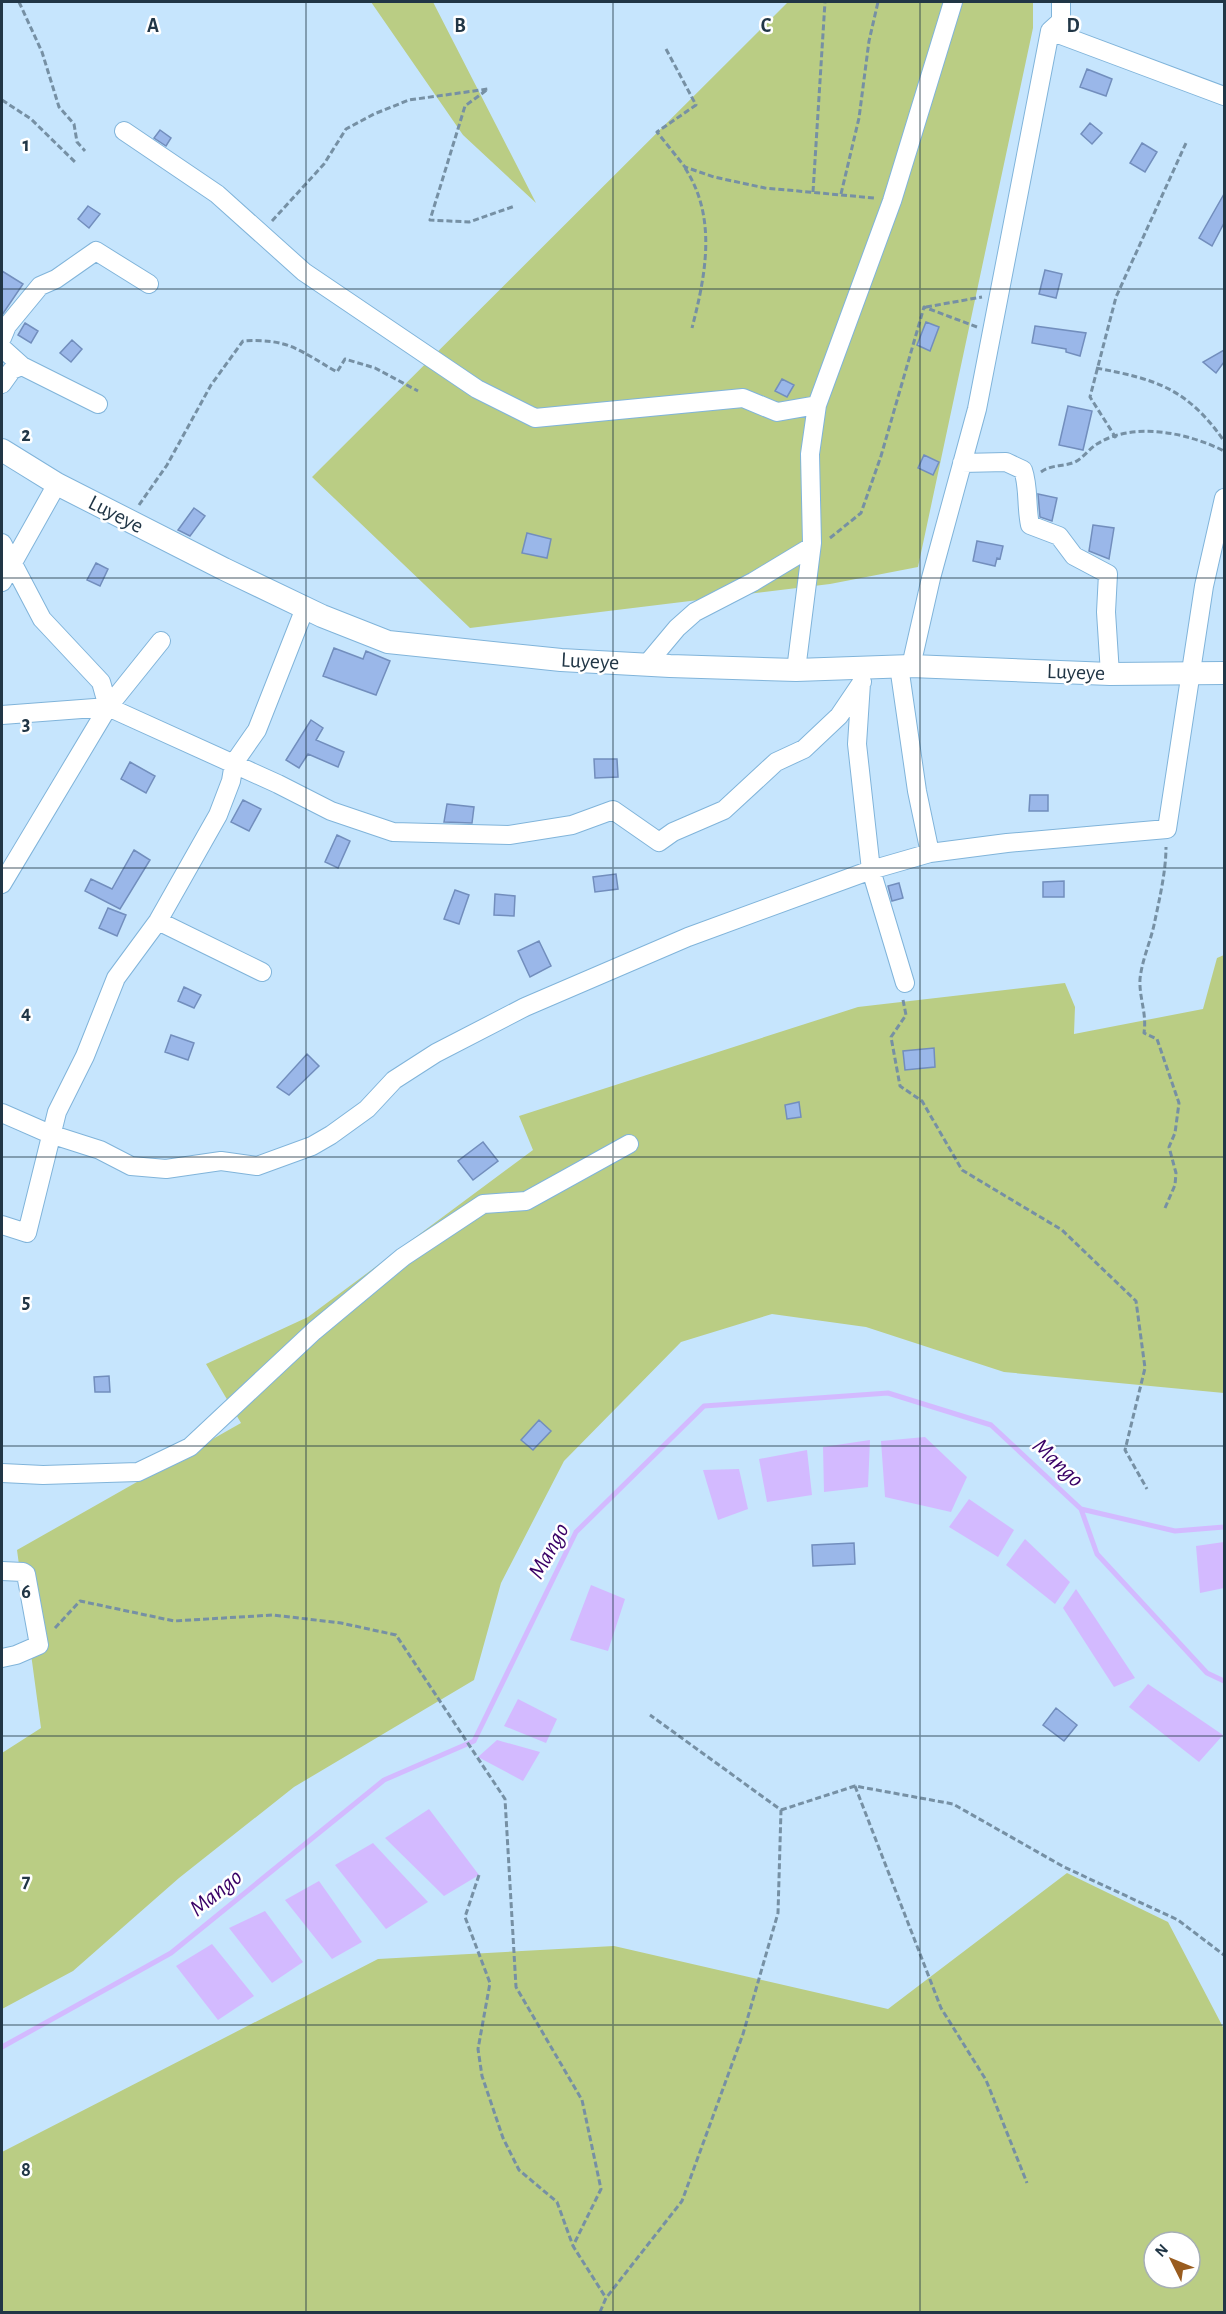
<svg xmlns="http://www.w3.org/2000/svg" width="1226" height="2314" font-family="'Alegreya Sans',sans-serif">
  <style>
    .green { fill: #bacd84; fill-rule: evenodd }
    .water { fill: #d3baff }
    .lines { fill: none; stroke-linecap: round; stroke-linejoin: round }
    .stream { stroke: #d3baff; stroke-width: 5 }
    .building { fill: #9ab7e9; stroke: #728ebd; stroke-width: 1.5 }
    .minor-casing { stroke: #80b4da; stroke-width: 20 }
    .tertiary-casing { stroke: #80b4da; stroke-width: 24 }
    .path { stroke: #7690a4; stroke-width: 3; stroke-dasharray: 6 3; stroke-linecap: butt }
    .minor { stroke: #fff; stroke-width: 18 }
    .tertiary { stroke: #fff; stroke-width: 22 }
    .grid { fill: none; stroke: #213646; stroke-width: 1.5; stroke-opacity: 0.55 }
    .labels { text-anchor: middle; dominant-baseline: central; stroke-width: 5; stroke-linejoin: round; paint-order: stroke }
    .street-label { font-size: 22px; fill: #213646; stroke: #fff }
    .water-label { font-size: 24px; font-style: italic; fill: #390066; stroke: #fff }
    .grid-label { font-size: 20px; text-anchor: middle; font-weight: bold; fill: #213646; stroke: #fff; stroke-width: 5; stroke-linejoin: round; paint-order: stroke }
  </style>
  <rect width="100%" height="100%" fill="#c6e5fd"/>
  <!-- green -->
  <path class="green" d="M371 2H433L536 203 463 135Z
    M788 2H1033V28L918 567 830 584 470 628 312 477Z
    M1224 955V1393L1004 1372 866 1327 772 1314 681 1342 564 1461 501 1583 474 1680 294 1787 179 1878 73 1971 2 2009V1753L41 1728 17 1550 241 1423 206 1364 308 1317 533 1150 519 1116 858 1007 1065 983 1075 1007 1074 1034 1203 1009 1217 958Z
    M1067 1873 1168 1922 1224 2029V2312H2V2152L378 1959 614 1946 888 2009ZM1154 2242H1190V2278H1154Z"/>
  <!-- water -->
  <path class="water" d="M925 1437 967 1477 951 1512 885 1497 881 1441Z
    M870 1440 868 1487 824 1492 823 1447Z
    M807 1450 812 1495 767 1502 759 1459Z
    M739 1469 748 1509 718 1520 703 1470Z
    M969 1499 1014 1530 998 1557 949 1527Z
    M1025 1539 1070 1582 1055 1604 1006 1565Z
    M1224 1542V1588L1200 1593 1196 1546Z
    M591 1585 625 1599 608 1651 570 1640Z
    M1076 1589 1135 1678 1114 1687 1063 1608Z
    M1148 1684 1223 1735 1199 1762 1129 1707Z
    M518 1699 557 1719 546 1743 504 1726Z
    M497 1740 540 1752 523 1781 478 1757Z
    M429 1809 479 1875 444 1896 385 1838Z
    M373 1843 428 1902 386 1929 335 1865Z
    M319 1881 362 1942 332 1959 285 1900Z
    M265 1911 303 1962 272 1983 229 1928Z
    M212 1944 254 1996 218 2020 176 1966Z"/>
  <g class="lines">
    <!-- stream -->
    <path class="stream" d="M1081 1509 1097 1554 1207 1673 1224 1681
      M2 2047 171 1953 384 1780 474 1741 576 1532 704 1406 888 1393 991 1425 1081 1509 1175 1531 1224 1527"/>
  </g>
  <!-- building -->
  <path class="building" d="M1087 69 1112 79 1106 96 1080 87Z
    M1090 123 1102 133 1092 144 1081 134Z
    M160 130 171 138 166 146 154 138Z
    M1142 143 1157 152 1145 172 1130 163Z
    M1224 194V223L1212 246 1199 238Z
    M88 206 100 214 89 228 78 219Z
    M1045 270 1062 274 1056 298 1039 294Z
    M2 271 23 284 2 315Z
    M926 322 939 327 930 351 917 345Z
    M25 323 38 331 31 343 18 335Z
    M1035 326 1086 333 1080 356 1066 352V349L1032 343Z
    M72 340 82 349 71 362 60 353Z
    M1224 350V362L1216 373 1203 362Z
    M782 379 794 385 787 397 775 391Z
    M1068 406 1092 411 1083 450 1059 445Z
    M924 455 939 462 933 475 918 468Z
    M1038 494 1057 498 1052 521 1040 517Z
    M194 508 205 516 190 536 178 530Z
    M1093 525 1114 528 1109 559 1089 551Z
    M527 533 551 539 547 558 522 553Z
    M977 541 1003 546 1000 559 997 558 995 566 973 561Z
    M96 563 108 569 100 586 87 580Z
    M334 648 363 659 366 651 390 661 376 695 323 676Z
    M311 720 323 728 316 740 344 752 338 767 308 754 299 768 286 760Z
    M594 759H617L618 777 595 778Z
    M130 762 155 776 146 793 121 779Z
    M1030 795H1048V811H1029Z
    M243 800 261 809 249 831 231 822Z
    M447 804 474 807 472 823 444 822Z
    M337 835 350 841 338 868 325 862Z
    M134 850 150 860 120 909 85 891 91 879 112 889Z
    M616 874 618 889 595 892 593 877Z
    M1064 881V897H1043V882Z
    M899 883 903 898 892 901 888 886Z
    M455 890 469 895 459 924 444 919Z
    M495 894 515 896 514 916 494 915Z
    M108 908 126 915 117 936 99 928Z
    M539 941 551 966 530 977 518 951Z
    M184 987 201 995 194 1008 178 1001Z
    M171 1035 194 1043 188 1060 165 1052Z
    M934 1048 935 1067 905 1070 903 1051Z
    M307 1054 319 1066 289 1095 277 1087Z
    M799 1102 801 1117 787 1119 785 1105Z
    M483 1142 498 1161 473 1180 458 1161Z
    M109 1376 110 1392H95L94 1377Z
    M539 1420 551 1431 533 1450 521 1440Z
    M854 1543 855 1564 813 1566 812 1545Z
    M1056 1708 1077 1725 1064 1741 1043 1725Z"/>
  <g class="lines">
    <!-- minor casing -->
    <g class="minor-casing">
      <path id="minor" d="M1050 31 1224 96
        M124 131 217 194 304 272 477 389 535 418 743 398 777 412 817 405
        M2 338 7 326 40 286 56 279 96 251 149 284
        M2 348 22 366
        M2 384 12 370 22 366 98 404
        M962 463 1006 462 1023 470C1029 487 1026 506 1030 525L1059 536 1074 556 1108 574 1106 612 1110 674
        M2 543 42 619 101 682 108 707
        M2 582 57 484
        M646 665 677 628 695 612 753 582 811 547
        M899 666 917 791 930 853
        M911 666 931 578 977 409 1050 31 1061 21V2
        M796 670 812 543 810 454 817 405 892 201 953 2
        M861 683 857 744 871 870 905 983
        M2 715 108 707 278 784 331 811 393 832 509 835 572 825 613 810 659 842 673 832 724 810 776 762 804 749 839 716 862 682
        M2 884 108 707 161 641
        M158 921 262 972
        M2 1113 50 1134 100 1150 131 1166 166 1169 221 1161 257 1166 312 1146 331 1135 367 1109 394 1080 436 1053 525 1007 688 937 871 870 930 853 1007 843 1167 829 1204 586 1224 498
        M2 1225 27 1233 57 1112 85 1056 116 978 158 921 218 815 231 781 234 763 257 730 305 608
        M2 1473 43 1475 138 1472 190 1447 314 1331 403 1257 483 1204 526 1201 629 1144
        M2 1571 23 1572 26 1574 39 1645 16 1655 2 1658"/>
    </g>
    <!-- tertiary casing -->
    <g class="tertiary-casing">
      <path id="tertiary" d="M2 450 57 484 224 569 322 616 388 642 561 660 670 666 796 670 911 666 1110 674 1224 673"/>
    </g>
    <!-- path -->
    <path class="path" d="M19 2 42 52 59 107 74 124 77 142 85 151
      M666 49 696 105 657 132 685 167 714 177 765 188 874 198
      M2 100 31 119 76 163
      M685 168C717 217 706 274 692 328
      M813 192 825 2
      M841 194 859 118 869 41 878 2
      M272 221 324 164 346 129 374 114 409 100 488 89 465 106 430 220 469 222 515 206
      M926 307 982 297
      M1096 368C1156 379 1188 389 1224 441
      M1116 438 1090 397 1116 297 1186 143
      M1041 472C1052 464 1063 467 1075 462 1083 458 1089 449 1097 444 1133 421 1189 433 1224 451
      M139 505 167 465 211 385 243 341C289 338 300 351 337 372L345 359 375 368 418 391
      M830 538 861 513 881 456 924 307 977 327
      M903 1000 906 1015 891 1037 900 1086 922 1101 962 1170 1062 1230 1136 1301 1145 1368 1125 1450 1147 1489
      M1165 1208 1175 1185 1176 1173 1169 1147 1175 1133 1179 1103 1157 1039 1144 1033C1147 1013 1139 998 1140 979 1142 960 1150 943 1154 925 1159 901 1166 872 1166 847
      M55 1628 80 1601 174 1621 273 1615 341 1623 396 1635 505 1799 516 1987 582 2100 601 2189 573 2246 606 2298
      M855 1786 941 2008 986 2080 1027 2183
      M781 1810 855 1786 953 1804 1064 1867 1178 1920 1224 1955
      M479 1875 465 1917 490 1983 478 2049 482 2076 503 2138 519 2170 557 2202 573 2246
      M600 2312 606 2298 682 2201 743 2034 778 1913 781 1810 650 1715"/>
    <!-- minor -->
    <use href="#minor" class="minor"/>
    <!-- tertiary -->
    <use href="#tertiary" class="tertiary"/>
  </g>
  <!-- grid -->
  <path class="grid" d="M306 2V2312M613 2V2312M920 2V2312M2 289H1224M2 578H1224M2 868H1224M2 1157H1224M2 1446H1224M2 1736H1224M2 2025H1224"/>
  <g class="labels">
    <!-- street labels -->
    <g class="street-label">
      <text transform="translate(116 514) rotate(27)">Luyeye</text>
      <text transform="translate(590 661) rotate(3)">Luyeye</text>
      <text transform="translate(1076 672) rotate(2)">Luyeye</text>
    </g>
    <!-- water labels -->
    <g class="water-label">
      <text transform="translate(1058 1463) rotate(43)">Mango</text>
      <text transform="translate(549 1551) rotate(-61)">Mango</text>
      <text transform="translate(216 1893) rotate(-39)">Mango</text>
    </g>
  </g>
  <g class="grid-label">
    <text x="153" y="32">A</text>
    <text x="460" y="32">B</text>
    <text x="766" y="32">C</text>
    <text x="1073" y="32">D</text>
    <text x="26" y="151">1</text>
    <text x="26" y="441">2</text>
    <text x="26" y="730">3</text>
    <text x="26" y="1019">4</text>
    <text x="26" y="1308">5</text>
    <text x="26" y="1598">6</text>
    <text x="26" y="1887">7</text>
    <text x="26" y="2176">8</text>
  </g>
  <!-- border -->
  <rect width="1226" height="2314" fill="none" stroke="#213646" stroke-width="6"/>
  <!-- north arrow -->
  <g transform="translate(1172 2260) rotate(313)"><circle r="28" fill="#ffffff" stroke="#a6afb5" stroke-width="1.5"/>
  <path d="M0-4.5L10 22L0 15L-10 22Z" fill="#995c1f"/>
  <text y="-9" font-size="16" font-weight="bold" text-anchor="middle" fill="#213646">N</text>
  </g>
</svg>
